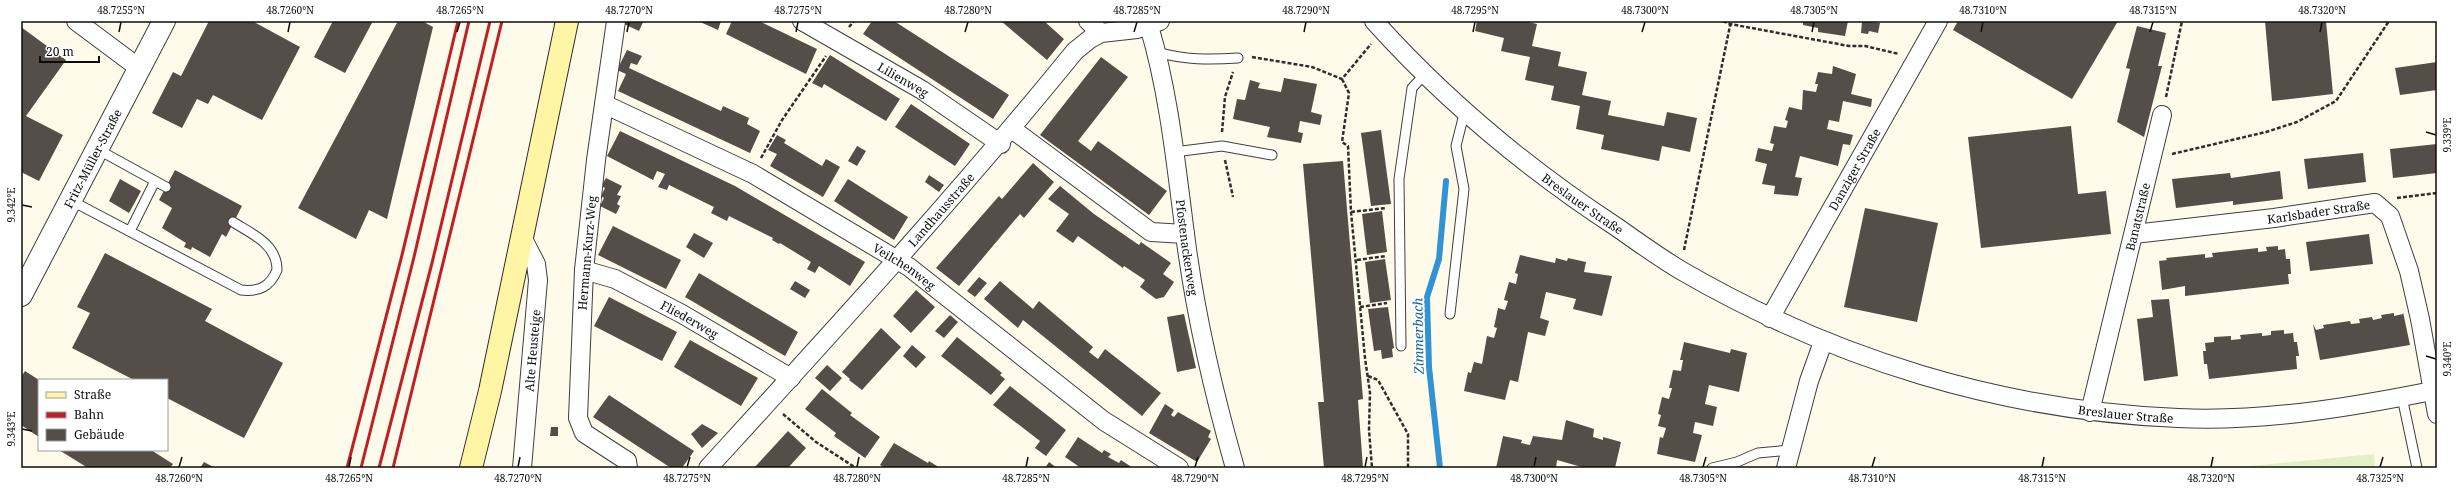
<svg xmlns="http://www.w3.org/2000/svg" width="2458" height="489" font-family="'Noto Serif',serif">
  <style>
    .pitch { fill: #e2f1c5 }
    .lines { fill: none; stroke-linecap: round; stroke-linejoin: round }
    .stream { stroke: #3193d2; stroke-width: 6 }
    .building { fill: #554d48 }
    .service-casing { stroke: #3f3f3f; stroke-width: 11 }
    .minor-casing { stroke: #3f3f3f; stroke-width: 20 }
    .tertiary-casing { stroke: #3f3f3f; stroke-width: 24 }
    .secondary-casing { stroke: #2e2e2e; stroke-width: 24 }
    .path { stroke: #2e2e2e; stroke-width: 2.5; stroke-dasharray: 4 2; stroke-linecap: butt }
    .service { stroke: #fff; stroke-width: 9 }
    .minor { stroke: #fff; stroke-width: 18 }
    .tertiary { stroke: #fff; stroke-width: 22 }
    .secondary { stroke: #fff5a5; stroke-width: 22 }
    .rail { stroke: #c01f27; stroke-width: 3 }
    .ticks { fill: none; stroke: #0c0c0c; stroke-width: 1.5 }
    .labels { text-anchor: middle; dominant-baseline: central; stroke-width: 4; stroke-linejoin: round; paint-order: stroke }
    .street-label { font-size: 12px; fill: #0c0c0c; stroke: #fff }
    .water-label { font-size: 13px; font-style: italic; fill: #1163a1; stroke: #fff }
    .neatline { fill: none; stroke: #0c0c0c; stroke-width: 1.5 }
    .ticks-label { font-size: 10px; text-anchor: middle; fill: #0c0c0c }
  </style>
  <rect width="100%" height="100%" fill="#fffbea"/>
  <!-- pitch -->
  <path class="pitch" d="M2374 454 2375 468H2230Z"/>
  <g class="lines">
    <!-- stream -->
    <path class="stream" d="M1440 468 1429 367 1427 297 1439 259 1446 181"/>
  </g>
  <!-- building -->
  <path class="building" d="M209 21H252L300 47 262 120 213 95 208 104 197 99 182 128 152 113 173 72 181 76Z
    M333 21H373L345 73 314 57Z
    M398 21H422L433 27 387 219 369 210 356 239 298 208Z
    M625 21H642L643 22 639 31 624 24Z
    M698 21H721L718 30Z
    M732 21H759L817 49 806 74 726 34Z
    M872 21H894L1009 95 993 119 863 34Z
    M1001 21H1044L1064 39 1047 60Z
    M1477 21H1524L1537 24 1532 46 1561 52 1558 66 1587 72 1582 95 1611 101 1608 115 1664 126 1667 112 1697 118 1690 152 1662 146 1659 161 1601 149 1604 135 1576 129 1580 106 1551 100 1554 86 1525 80 1530 57 1501 51 1504 38 1475 31Z
    M1803 21H1848L1845 36 1818 32V28L1803 25Z
    M1862 21 1880 23 1878 33 1869 31 1868 34 1861 33Z
    M1958 21H2118L2072 99 1953 30Z
    M2265 21H2326L2333 94 2272 101Z
    M2137 26 2166 33 2158 66H2162L2144 137 2117 122 2130 69 2126 68Z
    M21 27 66 60 26 116 63 135 39 181 21 172Z
    M627 50 642 56 637 65 631 63 629 68 721 111 723 106 749 118 747 124 760 131 750 153 618 91 626 74 617 70Z
    M830 55 900 99 886 121 824 84 822 88 812 83Z
    M1101 57 1128 77 1078 141 1091 151 1098 141 1167 191 1149 215 1040 135Z
    M2437 62V90L2400 95 2395 68Z
    M1833 66 1856 74 1851 94 1872 99 1871 107 1843 101 1839 122 1829 120 1827 129 1853 135 1850 145 1843 144 1838 166 1800 156 1795 177 1802 178 1798 196 1774 194 1775 186 1762 184 1767 164 1755 161 1758 148 1772 151 1774 144 1770 143 1774 126 1786 128 1788 121 1785 120 1789 107 1802 110 1803 90 1816 92 1818 84H1815L1818 72 1832 74Z
    M1284 78 1317 84 1311 112 1322 115 1320 125 1300 121 1298 132 1303 133 1301 143 1267 137 1270 127 1233 119 1237 99 1245 100 1250 80 1260 83 1258 88 1281 92Z
    M911 104 970 144 955 166 895 127Z
    M2071 126 2078 194 2106 191 2111 234 1981 248 1968 137Z
    M1381 130 1391 204 1371 206 1361 133Z
    M620 131 735 186 865 262 850 286 819 266 815 273 807 269 811 262 780 243 779 244 772 240 773 238 729 216 727 221 711 213 714 207 669 185 667 190 658 187 665 174 657 171 653 180 607 156Z
    M777 135 786 140 784 143 822 166 826 159 840 167 823 197 770 166 777 154 768 150Z
    M2437 144V173L2393 178 2390 149Z
    M857 146 866 151 857 166 848 161Z
    M2363 153 2366 182 2308 189 2304 159Z
    M1343 161 1363 399 1358 400 1363 468H1324L1318 402H1324L1303 164Z
    M1033 163 1054 182 1024 218 1020 214 959 286 936 268 999 196 1002 199Z
    M175 170 242 206 226 237 222 234 210 257 192 247 191 250 184 247 186 243 162 228 172 208 159 200Z
    M2280 171 2283 199 2233 205V201L2176 208 2172 179 2230 173 2231 178Z
    M929 175 944 185 939 192 925 182Z
    M606 178 622 186 617 195 621 196 617 204 620 206 616 214 600 206 604 198 601 196 605 188 601 186Z
    M120 179 141 191 129 213 109 201Z
    M848 179 908 217 894 240 834 201Z
    M1060 186 1094 214 1139 245 1141 242 1171 263 1163 274 1174 282 1164 297 1156 299 1140 287 1145 280 1124 266 1123 268 1078 236 1073 243 1056 231 1069 214 1048 199Z
    M1865 208 1938 223 1917 322 1844 307Z
    M1382 211 1387 252 1367 255 1362 214Z
    M613 226 681 260 666 289 598 255Z
    M694 233 713 243 704 258 686 247Z
    M2369 234 2373 264 2310 271 2306 242Z
    M2278 246V250L2285 249 2286 259H2290L2291 274H2288L2289 284 2185 296V286L2162 290 2159 261 2167 260 2166 258 2205 254V258L2213 257 2212 253 2258 248V252L2267 251 2266 247Z
    M105 253 212 309 205 321 283 363 244 438 167 398V380H134L72 348 90 313 77 307Z
    M1520 255 1555 263 1556 258 1567 261 1568 258 1586 262 1584 272 1612 276 1602 316 1573 309 1576 299 1546 292 1540 318 1549 321 1545 336 1528 332 1518 382 1510 380 1505 400 1464 391 1468 372 1471 373 1474 362 1482 364 1487 336 1494 338 1497 328 1494 327 1498 308 1505 310 1508 301 1504 300 1509 282 1516 284 1518 274 1515 273Z
    M1385 259 1391 300 1370 303 1365 262Z
    M699 273 798 332 785 356 685 297Z
    M979 277 987 283 975 297 967 291Z
    M795 281 810 290 805 298 790 289Z
    M1000 281 1033 309 1039 301 1093 347 1089 352 1098 359 1105 349 1161 393 1142 416 1023 320 1018 328 984 299Z
    M916 290 935 307 911 333 893 316Z
    M609 297 677 332 662 361 594 326Z
    M2169 299 2178 376 2144 381 2137 319 2153 317 2151 300Z
    M1388 307 1394 348 1392 349 1393 357 1382 359 1381 350 1374 351 1368 309Z
    M2403 312 2410 345 2320 360 2313 324 2316 330 2324 328 2323 325 2350 321 2351 324 2360 323 2359 319 2372 317 2373 320 2382 318 2381 315 2394 313V316L2403 314Z
    M1184 314 1196 368 1177 372 1167 317Z
    M950 315 958 322 944 338 935 331Z
    M881 328 901 347 862 390 849 380 850 379 842 372Z
    M2284 330V334L2293 333 2294 342H2297L2299 356H2296L2297 369 2209 379 2207 364H2204L2203 351H2206L2205 343 2214 342V337L2231 336V340L2241 339 2240 335 2262 333V336L2271 335V331Z
    M957 337 1002 373 1000 375 1005 379 991 395 941 356Z
    M690 340 758 378 741 406 674 367Z
    M1684 342 1730 353 1731 349 1747 353 1739 392 1709 385 1705 404 1717 407 1713 426 1695 422 1693 433 1702 435 1695 462 1657 454 1660 437 1663 438 1666 428 1658 426 1661 415 1658 414 1662 397 1669 399 1672 388H1669L1673 370 1681 371 1683 360H1680Z
    M912 345 926 357 916 368 903 356Z
    M827 365 842 378 830 391 815 378Z
    M25 371 39 380V437L21 425V377Z
    M1010 386 1066 430 1046 456 1035 448 1040 441 993 405Z
    M822 389 852 413 850 415 880 437 865 458 834 436 836 433 805 409Z
    M609 395 694 451 682 468H671L593 417Z
    M1165 404 1174 410 1171 415 1174 417 1178 412 1211 431 1208 437 1211 439 1197 462 1149 433Z
    M1566 420 1594 429 1593 437 1603 440V437L1621 442 1615 468H1585L1557 460 1556 468H1496L1503 436 1522 440 1521 443 1530 445 1533 436 1562 440Z
    M702 424 718 433 702 448 691 434Z
    M551 427H558V436H550Z
    M788 431 806 448 788 468H754Z
    M1078 437 1102 453 1104 450 1111 454 1108 457 1119 463 1121 460 1133 468H1081L1065 457Z
    M894 443 928 463 929 461 940 468H885L880 465Z
    M59 450H151L173 464 170 468H88Z
    M204 462 215 468H200Z
    M1049 462 1057 468H1045Z"/>
  <g class="lines">
    <!-- service casing -->
    <g class="service-casing">
      <path id="service" d="M1157 52C1184 60 1210 60 1238 58
        M97 149 166 187
        M1174 152 1222 146 1272 155
        M70 200 241 290C259 292 270 287 277 270 277 244 252 234 233 222
        M130 231 155 181
        M1450 314 1464 189 1456 146 1465 110
        M1401 346 1399 179 1412 88 1426 73
        M2402 397 2417 468
        M1712 468 1737 462 1758 453 1790 450"/>
    </g>
    <!-- minor casing -->
    <g class="minor-casing">
      <g id="minor">
        <path d="M76 21 139 68"/>
        <path d="M616 21 596 160 584 270 578 418 584 433 627 461 628 468"/>
        <path id="s1" d="M802 21 922 90 1001 144"/>
        <path d="M1088 21 1101 33"/>
        <path id="s2" d="M1374 21C1445 100 1529 170 1618 228 1639 243 1660 258 1682 271 1834 359 2002 411 2178 418 2264 422 2353 407 2437 390"/>
        <path id="s3" d="M1149 26C1169 93 1176 165 1185 234 1195 314 1213 391 1235 468"/>
        <path id="s4" d="M604 104 753 174 909 267 1104 421 1179 468"/>
        <path d="M1012 129 1151 232 1185 234"/>
        <path id="s5" d="M2134 234 2274 218 2375 203 2390 216 2409 271 2420 319 2437 414"/>
        <path id="s6" d="M584 270 615 279 682 314 791 378"/>
        <path id="s7" d="M1770 318 1938 21"/>
        <path id="s8" d="M2090 412 2162 115"/>
        <path id="s9" d="M522 468 538 280 536 264 522 237"/>
        <path id="s10" d="M708 468C833 331 958 195 1075 51L1090 39 1101 33 1137 29 1160 21"/>
        <path d="M1786 468 1809 381 1823 342"/>
      </g>
    </g>
    <!-- tertiary casing -->
    <g class="tertiary-casing">
      <g id="tertiary">
        <path id="s11" d="M21 295 164 21"/>
      </g>
    </g>
    <!-- secondary casing -->
    <g class="secondary-casing">
      <path id="secondary" d="M471 468 490 391 567 21"/>
    </g>
    <!-- path -->
    <path class="path" d="M1723 21 1730 24 1849 46H1865L1899 54
      M849 27 854 21
      M1252 57 1312 67 1342 79 1371 44
      M1342 79 1349 93 1342 142 1348 146 1351 212 1365 358 1370 393 1369 430 1372 468
      M2166 97 2182 21
      M1222 132 1225 97 1233 72
      M2172 154 2266 132 2297 122 2336 101 2389 21
      M761 158 782 120 826 56
      M1225 160 1233 197
      M2397 198 2437 193
      M1351 212 1386 208
      M1684 250 1731 21
      M1357 260 1386 256
      M1360 307 1387 303
      M1368 376 1378 380 1408 434V468
      M783 414 816 442 856 468"/>
    <!-- service -->
    <use href="#service" class="service"/>
    <!-- minor -->
    <use href="#minor" class="minor"/>
    <!-- tertiary -->
    <use href="#tertiary" class="tertiary"/>
    <!-- secondary -->
    <use href="#secondary" class="secondary"/>
    <!-- rail -->
    <path class="rail" d="M347 468 402 255 458 21
      M361 468 414 257 469 21
      M379 468 432 263 490 21
      M393 468 502 21"/>
  </g>
  <!-- ticks -->
  <path class="ticks" d="M119 32 121 22M288 32 290 22M457 32 460 22M627 32 629 22M796 32 798 22M965 32 968 22M1134 32 1137 22M1304 32 1306 22M1473 32 1475 22M1642 32 1645 22M1812 32 1814 22M1981 32 1983 22M2150 32 2153 22M2320 32 2322 22M2426 132 2436 135M22 205 32 207M2426 356 2436 359M22 429 32 431M179 467 182 457M349 467 351 457M518 467 520 457M687 467 690 457M857 467 859 457M1026 467 1028 457M1195 467 1198 457M1365 467 1367 457M1534 467 1536 457M1703 467 1706 457M1872 467 1875 457M2042 467 2044 457M2211 467 2213 457M2380 467 2383 457"/>
  <g class="labels">
    <!-- street labels -->
    <g class="street-label">
      <text stroke="none"><textPath href="#s1" startOffset="117">Lilienweg</textPath></text>
      <text stroke="none"><textPath href="#s11" startOffset="154">Fritz-Müller-Straße</textPath></text>
      <text stroke="none"><textPath href="#s7" startOffset="171">Danziger Straße</textPath></text>
      <text stroke="none"><textPath href="#s2" startOffset="278">Breslauer Straße</textPath></text>
      <text stroke="none"><textPath href="#s10" startOffset="348">Landhausstraße</textPath></text>
      <text stroke="none"><textPath href="#s5" startOffset="186">Karlsbader Straße</textPath></text>
      <text stroke="none"><textPath href="#s8" startOffset="201">Banatstraße</textPath></text>
      <text stroke="none"><textPath href="#s3" startOffset="225">Pfostenackerweg</textPath></text>
      <text transform="translate(587 253) rotate(-85)">Hermann-Kurz-Weg</text>
      <text stroke="none"><textPath href="#s4" startOffset="342">Veilchenweg</textPath></text>
      <text stroke="none"><textPath href="#s6" startOffset="117">Fliederweg</textPath></text>
      <text stroke="none"><textPath href="#s9" startOffset="118">Alte Heusteige</textPath></text>
      <text stroke="none"><textPath href="#s2" startOffset="868">Breslauer Straße</textPath></text>
    </g>
    <!-- water labels -->
    <g class="water-label">
      <text transform="translate(1418 336) rotate(-91)">Zimmerbach</text>
    </g>
  </g>
  <!-- border -->
  <rect width="2458" height="489" fill="none" stroke="#ffffff" stroke-width="44"/>
  <!-- legend -->
  <rect x="38" y="379" width="130" height="72" fill="#ffffff" stroke="#9e9e9e"/>
  <rect x="46" y="392" width="20" height="6" fill="#fff5a5" stroke="#9e9e9e"/>
  <text x="74" y="399" font-size="12" fill="#0c0c0c">Straße</text>
  <rect x="46" y="412" width="20" height="6" fill="#c01f27" stroke="#9e9e9e"/>
  <text x="74" y="419" font-size="12" fill="#0c0c0c">Bahn</text>
  <rect x="46" y="429" width="20" height="12" fill="#554d48" stroke="#9e9e9e"/>
  <text x="74" y="439" font-size="12" fill="#0c0c0c">Gebäude</text>
  <!-- scale -->
  <path d="M40 56v6h59v-6" fill="none" stroke="#0c0c0c" stroke-width="2"/>
  <text x="46" y="56" font-size="12" fill="#0c0c0c" stroke="#ffffff" stroke-width="3" paint-order="stroke">20 m</text>
  <rect x="22" y="22" width="2414" height="445" class="neatline"/>
  <g class="ticks-label">
    <text x="121" y="14">48.7255°N</text>
    <text x="290" y="14">48.7260°N</text>
    <text x="460" y="14">48.7265°N</text>
    <text x="629" y="14">48.7270°N</text>
    <text x="798" y="14">48.7275°N</text>
    <text x="968" y="14">48.7280°N</text>
    <text x="1137" y="14">48.7285°N</text>
    <text x="1306" y="14">48.7290°N</text>
    <text x="1475" y="14">48.7295°N</text>
    <text x="1645" y="14">48.7300°N</text>
    <text x="1814" y="14">48.7305°N</text>
    <text x="1983" y="14">48.7310°N</text>
    <text x="2153" y="14">48.7315°N</text>
    <text x="2322" y="14">48.7320°N</text>
    <text transform="translate(2447 135) rotate(-90)" y="4">9.339°E</text>
    <text transform="translate(11 205) rotate(-90)" y="4">9.342°E</text>
    <text transform="translate(2447 359) rotate(-90)" y="4">9.340°E</text>
    <text transform="translate(11 429) rotate(-90)" y="4">9.343°E</text>
    <text x="179" y="482">48.7260°N</text>
    <text x="349" y="482">48.7265°N</text>
    <text x="518" y="482">48.7270°N</text>
    <text x="687" y="482">48.7275°N</text>
    <text x="857" y="482">48.7280°N</text>
    <text x="1026" y="482">48.7285°N</text>
    <text x="1195" y="482">48.7290°N</text>
    <text x="1365" y="482">48.7295°N</text>
    <text x="1534" y="482">48.7300°N</text>
    <text x="1703" y="482">48.7305°N</text>
    <text x="1872" y="482">48.7310°N</text>
    <text x="2042" y="482">48.7315°N</text>
    <text x="2211" y="482">48.7320°N</text>
    <text x="2380" y="482">48.7325°N</text>
  </g>
</svg>
